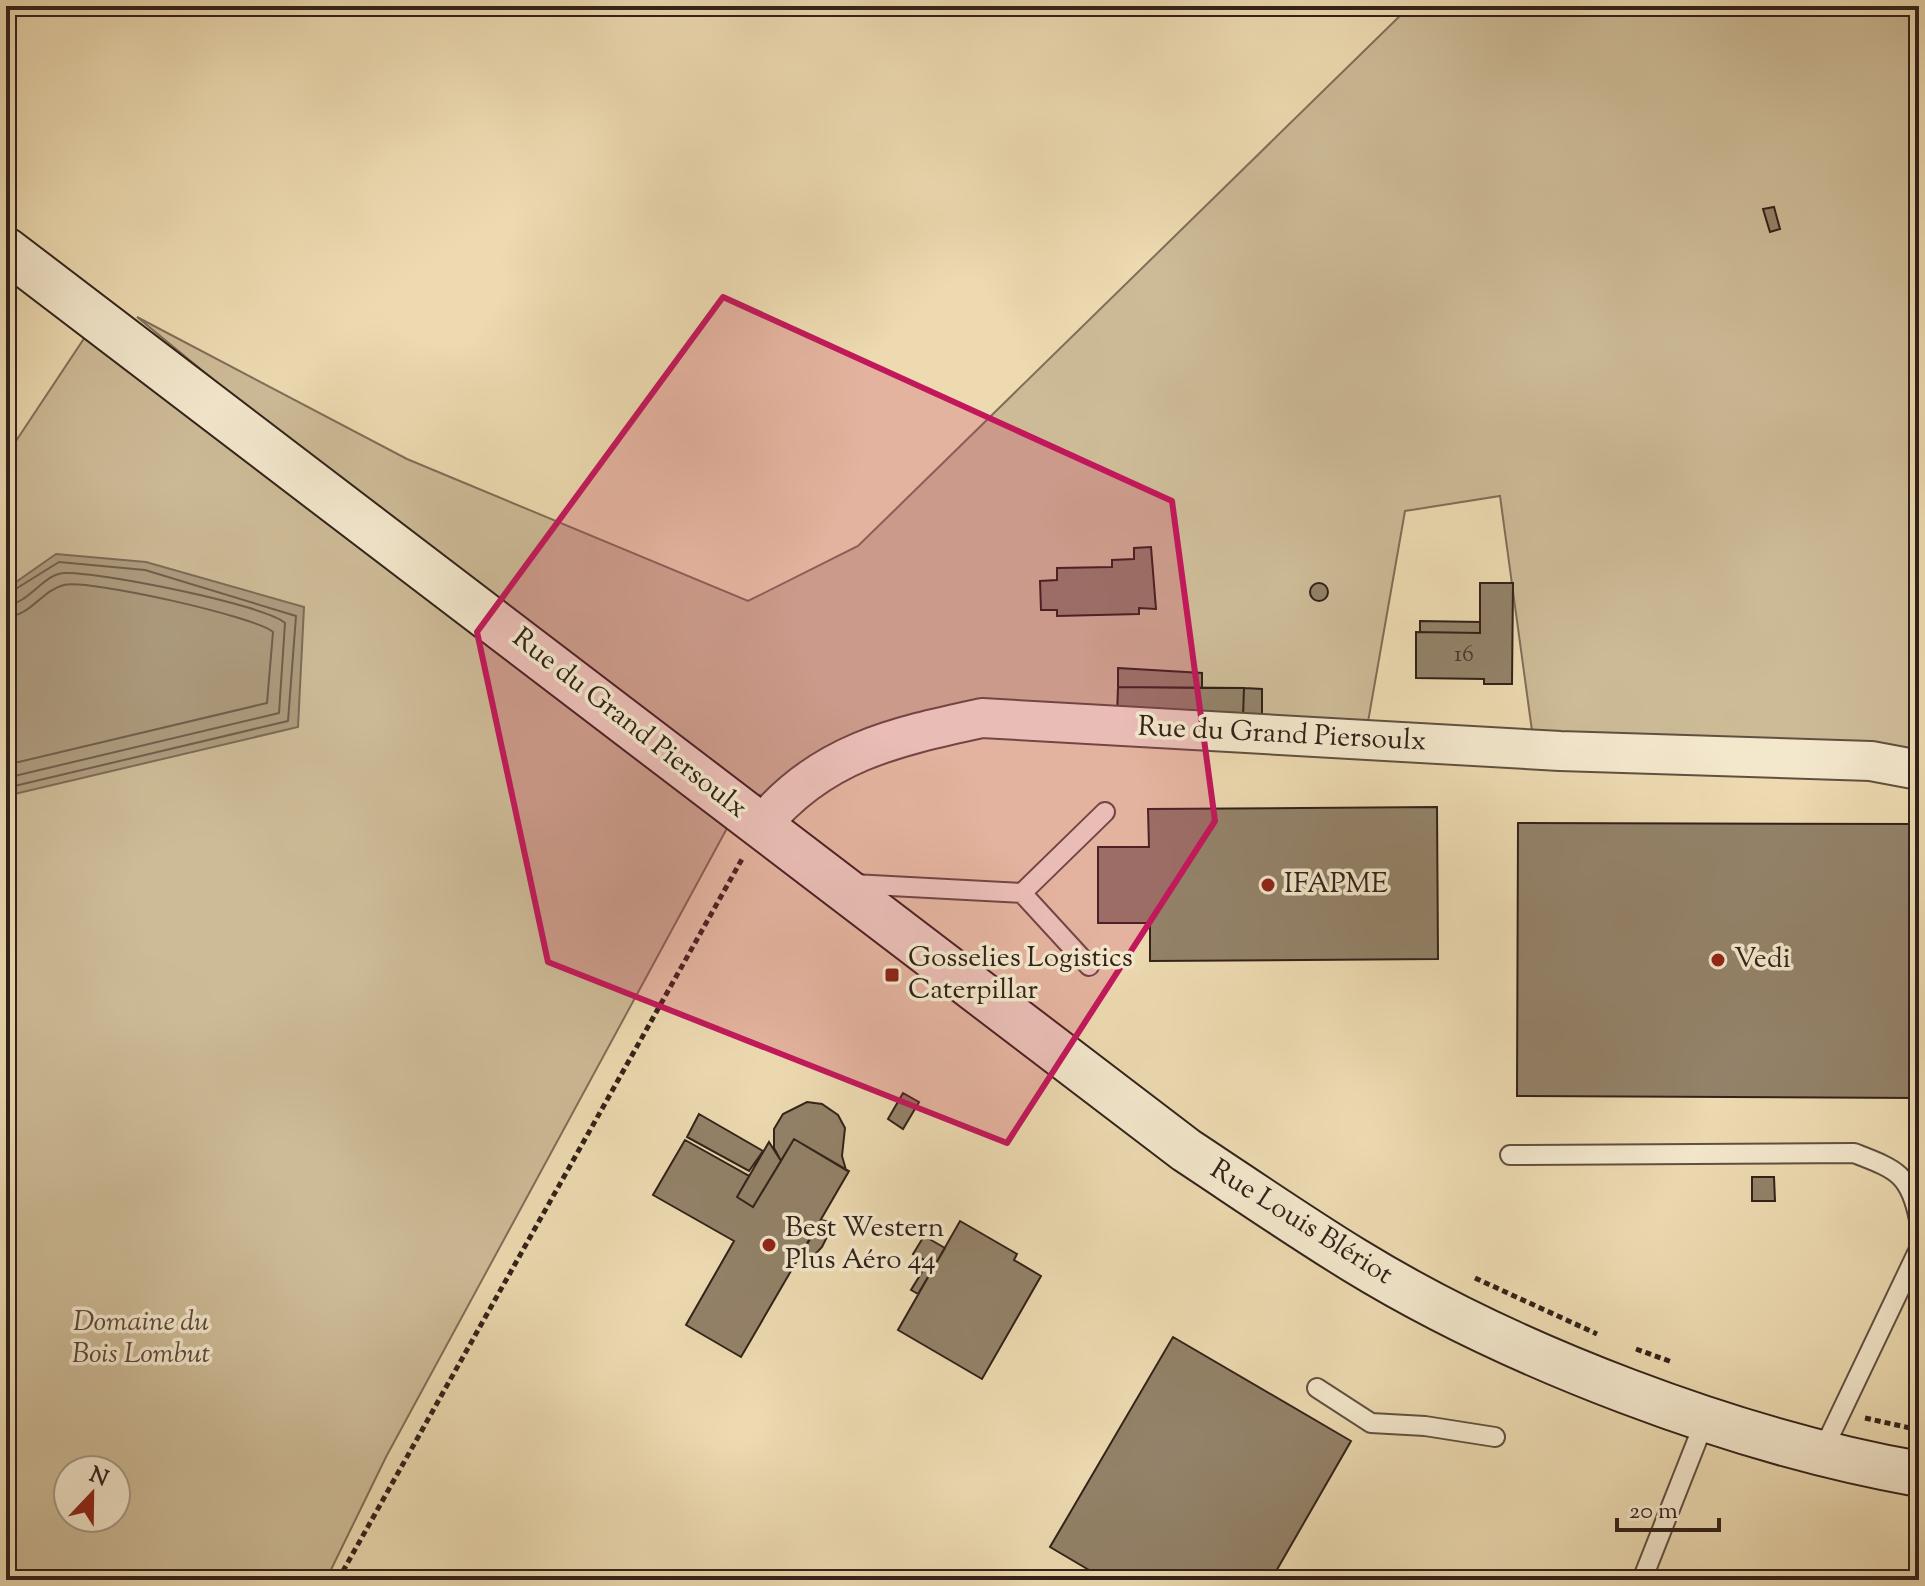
<svg xmlns="http://www.w3.org/2000/svg" width="1925" height="1586" font-family="'Sorts Mill Goudy',serif">
  <style>
    .green { fill: #cdbb97; stroke: #806e58; stroke-width: 2; fill-rule: evenodd }
    .water { fill: #ad9b7e; stroke: #7c6b56; stroke-width: 2 }
    .lines { fill: none; stroke-linecap: round; stroke-linejoin: round }
    .shore { stroke: #705e4c; stroke-width: 2 }
    .building { fill: #938269; stroke: #32221a; stroke-width: 2 }
    .lane-casing { stroke: #615040; stroke-width: 22 }
    .street-casing { stroke: #615040; stroke-width: 42 }
    .secondary-casing { stroke: #32221a; stroke-width: 48 }
    .path { stroke: #32221a; stroke-width: 5; stroke-dasharray: 6 4; stroke-linecap: butt }
    .lane { stroke: #f3e7cc; stroke-width: 18 }
    .street { stroke: #f3e7cc; stroke-width: 38 }
    .secondary { stroke: #f3e7cc; stroke-width: 44 }
    .marked { fill: #c2185b; fill-opacity: 0.2; stroke: #c2185b; stroke-width: 6; stroke-linejoin: round }
    .poi-dot { fill: #8f2418; stroke: #f3e7cc; stroke-width: 3 }
    .labels { text-anchor: middle; dominant-baseline: central; stroke-width: 7; stroke-linejoin: round; paint-order: stroke }
    .number-label { font-size: 24px; fill: #4a3a2e }
    .street-label { font-size: 28px; fill: #32221a; stroke: #f3e7cc }
    .poi-label { font-size: 28px; fill: #32221a; stroke: #f3e7cc; text-anchor: start }
    .park-label { font-size: 28px; font-style: italic; fill: #594839; stroke: #f3e7cc }
  </style>
  <rect width="100%" height="100%" fill="#eddab1"/>
  <filter id="stains"><feTurbulence type="fractalNoise" baseFrequency=".0025" numOctaves="4"/><feColorMatrix values="0 0 0 0 .2 0 0 0 0 .09 0 0 0 0 .02 0 0 0 .5 -.17"/></filter>
  <radialGradient id="worn" r=".72"><stop offset=".6" stop-color="#630" stop-opacity="0"/><stop offset="1" stop-color="#630" stop-opacity=".3"/></radialGradient>
  <!-- green -->
  <path class="green" d="M1410 6H1919V767L1532 731 1500 496 1405 511 1365 739 982 718 785 795H722L738 808 386 1457 326 1580H6V456L97 319 690 770 137 317 407 459 748 601 858 546ZM68 1470H116V1518H68Z"/>
  <!-- water -->
  <path class="water" d="M56 554 146 562 304 607 298 727 6 796V589Z"/>
  <g class="lines">
    <!-- shore -->
    <path class="shore" d="M6 595 59 562 145 570 296 616 288 721 6 788
      M6 605C29 604 43 574 64 573 97 571 266 605 285 623L279 713 6 778
      M6 617C31 616 42 590 64 585 89 579 257 617 273 632L267 703 6 765"/>
  </g>
  <!-- building -->
  <path class="building" d="M1774 207 1780 229 1770 232 1763 209Z
    M1151 547 1156 609 1139 608V614L1057 616V610H1041L1040 581 1057 580V568L1112 567V560L1134 559V548Z
    M1480 583H1513L1512 684H1484V679L1416 678V632L1480 633Z
    M1310 592a9 9 0 1 1 18 0a9 9 0 1 1-18 0Z
    M1420 621 1480 622V633L1420 632Z
    M1118 668 1202 673V688L1118 687Z
    M1118 687 1244 688 1243 717 1117 716Z
    M1244 688 1262 689V718L1243 717Z
    M1437 807 1438 959 1150 961V923H1098V847H1149L1148 809Z
    M1518 823 1919 824V1098L1517 1096Z
    M903 1093 919 1102 903 1129 888 1119Z
    M807 1102 822 1104 838 1115 845 1128 842 1156 846 1170 794 1139 781 1161 774 1148V1129L783 1114Z
    M699 1114 763 1151 749 1171 687 1137Z
    M794 1139 849 1171 741 1357 686 1325 734 1241 653 1195 685 1140 749 1176 737 1197 753 1207Z
    M769 1142 781 1161 753 1207 737 1197Z
    M1752 1177H1774L1775 1201H1752Z
    M821 1220 834 1223 822 1247 809 1261 802 1253Z
    M960 1221 1017 1254 1014 1260 1041 1276 982 1379 898 1330Z
    M924 1236 945 1248 918 1294 911 1290 928 1262 913 1254Z
    M1173 1337 1351 1441 1271 1580H1106L1050 1547Z"/>
  <g class="lines">
    <!-- lane casing -->
    <g class="lane-casing">
      <path id="lane" d="M853 884 1022 893 1105 812
        M1022 893 1089 966
        M1510 1155 1854 1153C1895 1169 1910 1173 1919 1220
        M1317 1388 1371 1423 1425 1426 1495 1437
        M1822 1452 1919 1249
        M1642 1580 1706 1418"/>
    </g>
    <!-- street casing -->
    <g class="street-casing">
      <path id="street" d="M761 826C820 753 894 737 982 718L1560 751 1871 761 1919 770"/>
    </g>
    <!-- secondary casing -->
    <g class="secondary-casing">
      <path id="secondary" d="M6 250 1186 1150C1242 1187 1297 1225 1354 1260 1512 1357 1737 1442 1919 1474"/>
    </g>
    <!-- path -->
    <path class="path" d="M1475 1278 1597 1334
      M1636 1349 1672 1362
      M1865 1418 1919 1430
      M338 1580 742 859"/>
    <!-- lane -->
    <use href="#lane" class="lane"/>
    <!-- street -->
    <use href="#street" class="street"/>
    <!-- secondary -->
    <use href="#secondary" class="secondary"/>
  </g>
  <!-- marked area -->
  <path class="marked" d="M723 297 1172 501 1215 821 1007 1143 548 962 477 632Z"/>
  <!-- markers -->
  <g class="poi-dot">
    <circle cx="1268" cy="885" r="8"/>
    <circle cx="1718" cy="960" r="8"/>
    <rect x="884" y="967" width="16" height="16" rx="4"/>
    <circle cx="769" cy="1245" r="8"/>
  </g>
  <g class="labels">
    <!-- number labels -->
    <g class="number-label">
      <text x="1464" y="655">16</text>
    </g>
    <!-- street labels -->
    <g class="street-label">
      <text transform="translate(629 724) rotate(38)">Rue du Grand Piersoulx</text>
      <text transform="translate(1282 735) rotate(3)">Rue du Grand Piersoulx</text>
      <text transform="translate(1301 1223) rotate(32)">Rue Louis Blériot</text>
    </g>
    <!-- poi labels -->
    <g class="poi-label">
      <text x="1284" y="885">IFAPME</text>
      <text x="908" y="959">Gosselies Logistics<tspan x="908" dy="32">Caterpillar</tspan></text>
      <text x="1734" y="960">Vedi</text>
      <text x="785" y="1229">Best Western<tspan x="785" dy="32">Plus Aéro 44</tspan></text>
    </g>
    <!-- park labels -->
    <g class="park-label">
      <text x="141" y="1323">Domaine du<tspan x="141" dy="32">Bois Lombut</tspan></text>
    </g>
  </g>
  <!-- margin -->
  <rect width="1925" height="1586" fill="none" stroke="#eddab1" stroke-width="32"/>
  <rect x="8" y="8" width="1909" height="1570" fill="none" stroke="#32221a" stroke-width="4"/>
  <rect x="16" y="16" width="1893" height="1554" fill="none" stroke="#32221a" stroke-width="2"/>
  <!-- north arrow -->
  <g transform="translate(92 1494) rotate(22)"><circle r="38" fill="#f3e7cc" stroke="#a69885" stroke-width="2"/>
  <path d="M0-6L14 30L0 20L-14 30Z" fill="#8f2418"/>
  <text y="-12" font-size="22" font-weight="bold" text-anchor="middle" fill="#32221a">N</text>
  </g>
  <!-- scale -->
  <path d="M1617 1518v12h102v-12" fill="none" stroke="#32221a" stroke-width="4"/>
  <text x="1629" y="1518" font-size="24" fill="#32221a" stroke="#f3e7cc" stroke-width="6" paint-order="stroke">20 m</text>
  <rect width="100%" height="100%" filter="url(#stains)"/>
  <rect width="100%" height="100%" fill="url(#worn)"/>
</svg>
